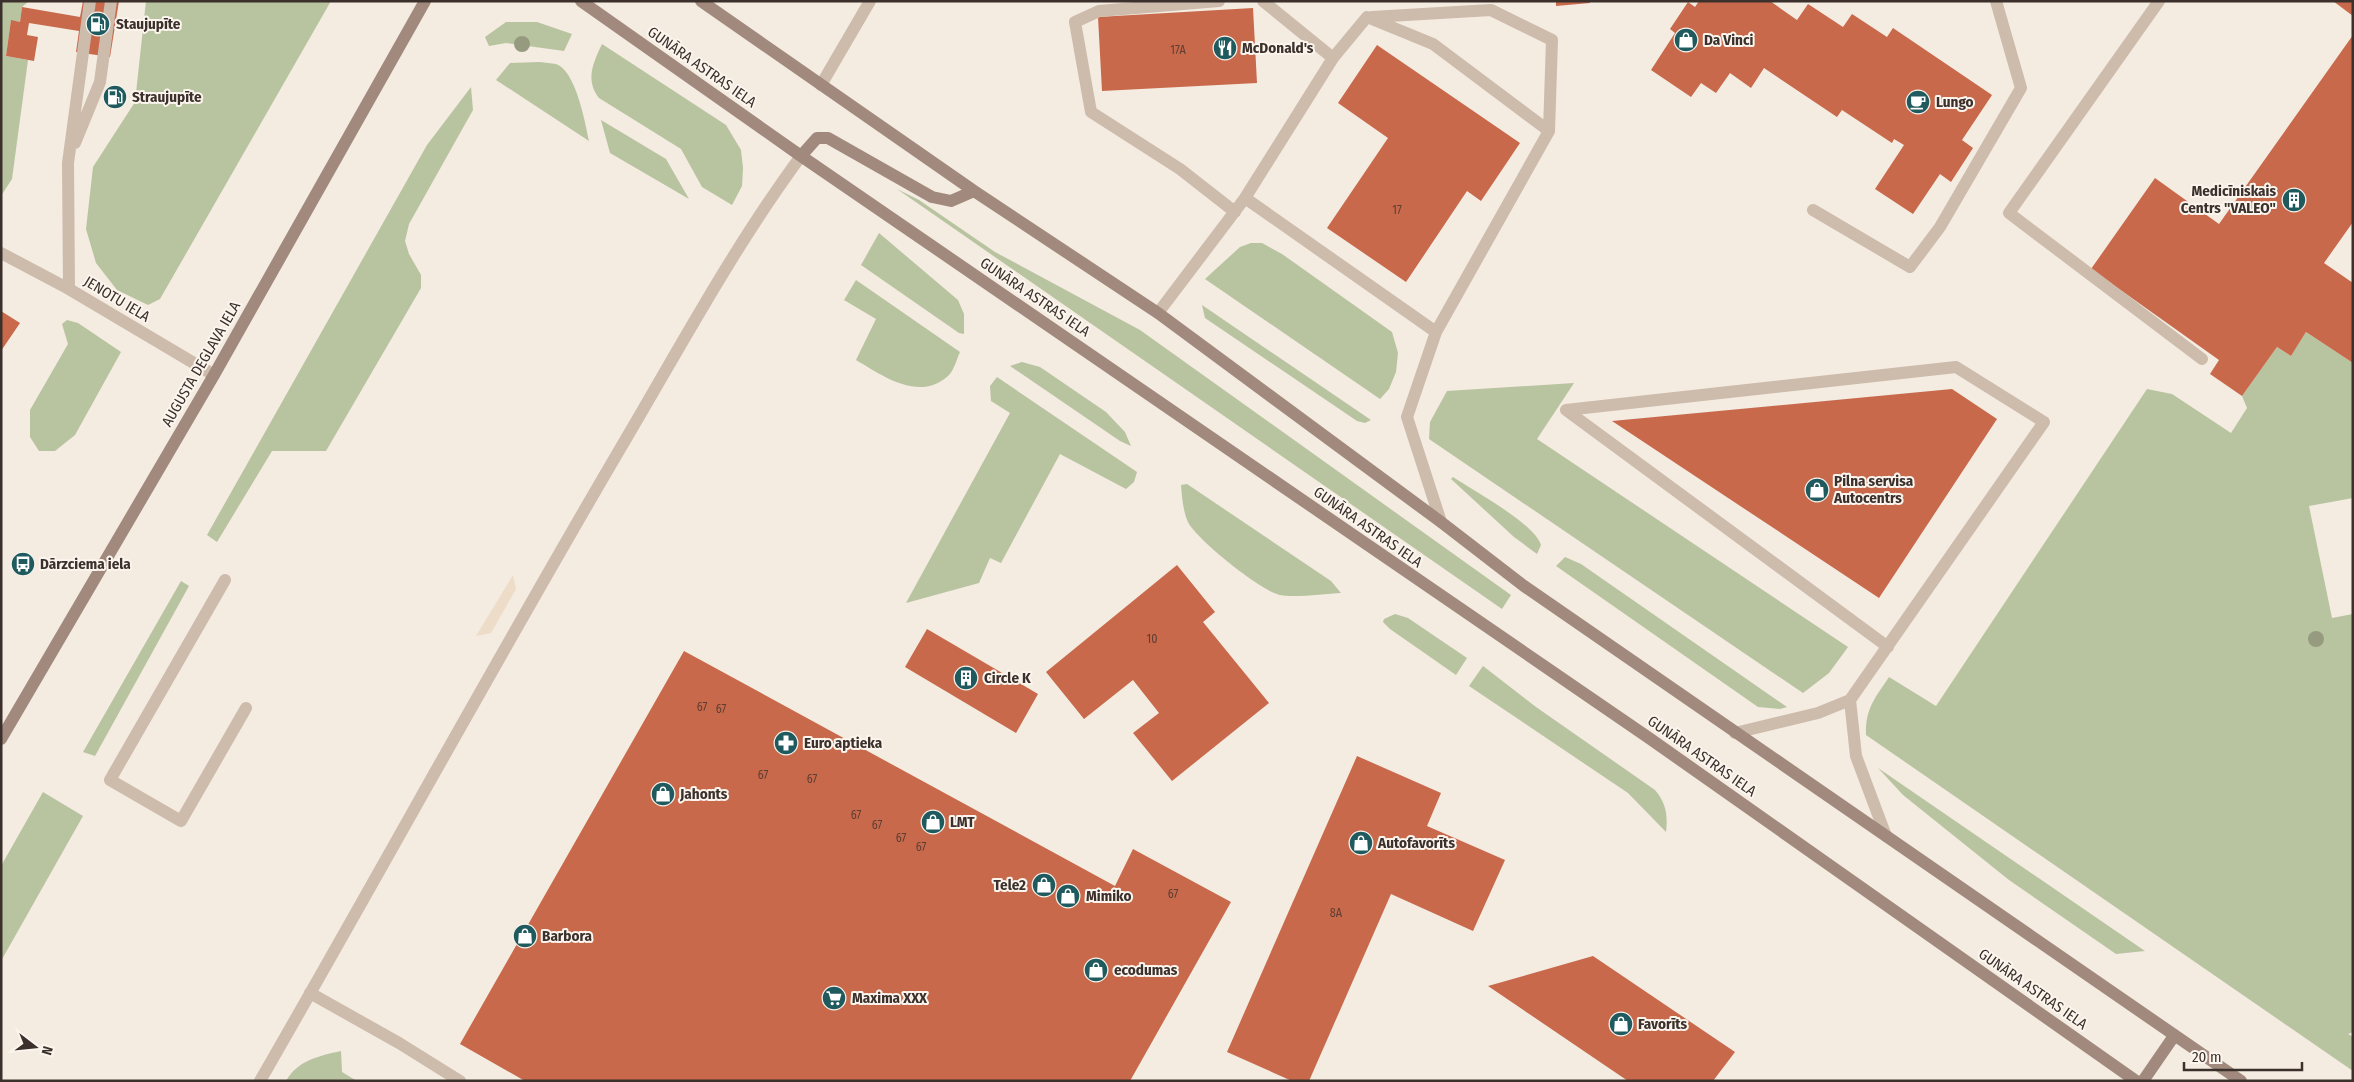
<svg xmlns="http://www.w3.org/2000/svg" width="2354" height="1082" font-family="'Fira Sans Condensed',sans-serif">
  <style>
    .green { fill: #b8c4a0 }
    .plaza { fill: #ecdcc8 }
    .building { fill: #c8694b }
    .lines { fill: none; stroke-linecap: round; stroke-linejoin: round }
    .lane { stroke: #cdbbac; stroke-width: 12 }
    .street { stroke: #cdbbac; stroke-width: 12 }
    .secondary { stroke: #a18a7d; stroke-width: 12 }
    .tree { fill: #969b7f }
    .labels { text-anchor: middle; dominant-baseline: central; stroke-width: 4; stroke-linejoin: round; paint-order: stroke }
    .number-label { font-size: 12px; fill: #5e3e33 }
    .poi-label { font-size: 15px; font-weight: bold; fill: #3b302b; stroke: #fbf5ee; text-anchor: start }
    .street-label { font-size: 15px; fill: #3b302b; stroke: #fbf5ee }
  </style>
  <rect width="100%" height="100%" fill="#f4ebe1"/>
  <!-- green -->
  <path class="green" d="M1 1H29L22 7 20 22 11 21 6 56 28 60 12 179 1 196Z
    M146 1H331L160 299 148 305 117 290 96 263 86 229 93 167 135 102Z
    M506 22H537L572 34 564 51 506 43 489 46 485 37Z
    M602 44 726 125 741 150 743 168 742 186 732 205 702 187 681 149 599 98C585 80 593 63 602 44Z
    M540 62C545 63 551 63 556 64 576 71 585 122 589 141L496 80 510 63Z
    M471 87 473 110 409 224 405 241 409 254 421 275V288L326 451H272L217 542 207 535 427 145Z
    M601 120 666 159 689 199 610 153Z
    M897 189 919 200 995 252 1140 330 1511 595 1502 609Z
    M879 233 958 300 964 314V334L959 333 861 265Z
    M1251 243H1262L1282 254 1392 332 1398 353 1396 372 1389 389 1380 399 1205 279 1240 247Z
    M856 280 960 352C957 358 954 371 948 376 919 402 883 376 856 360L876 319 844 300Z
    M1202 305 1371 420 1365 423 1357 421 1205 318Z
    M67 320 78 323 121 352 75 435 55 451H39L30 437V410L68 344 62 324Z
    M2306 332 2353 363V498L2309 506 2332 618 2353 614V1032L2348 1034 2353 1037V1071L1866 735C1865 709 1875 698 1889 677L1936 706 2147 389 2172 394 2231 433 2247 408 2242 396 2277 347 2291 356Z
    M1022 362 1040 367 1106 412 1125 432 1131 446 1120 441 1010 366Z
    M997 377 1137 472 1134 482 1126 489 1060 454 1001 563 990 558 979 583 906 603 1010 413 991 401 990 386Z
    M1574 383 1537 439 1848 647 1829 673 1803 693 1429 439 1430 422 1447 391Z
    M1453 477C1474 491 1535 524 1541 545L1537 554 1514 537 1451 479Z
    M1187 484 1331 581 1341 593C1325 594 1293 598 1280 595 1261 591 1196 539 1188 522 1183 511 1182 497 1181 485Z
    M1565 557 1581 564 1787 707 1780 709 1758 707 1556 566Z
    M181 581 189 586 95 756 83 752Z
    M1395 614 1408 618 1467 658 1456 675 1390 629 1383 622 1384 619Z
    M1483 666 1536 707 1655 790C1666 803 1668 815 1666 832L1628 793 1469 686Z
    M1878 768 2145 951 2116 954 2009 880 1903 795Z
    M43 792 83 816 1 961V866Z
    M341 1051 342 1072 357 1081H286C298 1060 319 1056 341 1051Z"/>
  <!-- plaza -->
  <path class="plaza" d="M513 575 516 589 491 633 476 636Z"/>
  <!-- building -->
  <path class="building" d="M83 1H119L110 57 76 52 79 31 29 23 27 35 38 37 34 61 6 56 11 20 20 22 22 7 80 17Z
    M1556 1H1590V3L1556 6Z
    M1699 1H1770L1797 20 1808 4 1843 27 1852 14 1887 37 1893 28 1992 95 1962 140 1973 148 1951 182 1940 174 1913 214 1875 189 1904 145 1894 139 1892 143 1842 110 1837 117 1764 68 1751 88 1730 73 1716 93 1701 83 1691 97 1651 70 1675 33 1670 29 1688 2 1695 7Z
    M2333 1H2353V16Z
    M1253 8 1257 83 1102 91 1098 17Z
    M2353 35V222L2324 263 2353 283V363L2306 332 2291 356 2277 347 2242 396 2210 374 2219 360 2091 269 2155 178 2219 224Z
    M1377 45 1520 143 1481 201 1467 191 1406 282 1327 228 1388 138 1338 103Z
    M1 311 20 323 1 351Z
    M1952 389 1997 419 1879 598 1612 421Z
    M1177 565 1215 612 1203 622 1269 703 1172 781 1133 733 1159 713 1133 680 1084 719 1046 672Z
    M927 629 1038 694 1016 733 905 667Z
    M684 651 1115 886 1133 849 1231 902 1130 1081H525L460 1044Z
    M1357 756 1441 793 1427 826 1505 860 1473 931 1391 894 1309 1081H1292L1227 1052Z
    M1593 956 1735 1052 1713 1081H1628L1488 986Z"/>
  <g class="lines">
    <!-- lane -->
    <path class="lane" d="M1219 1 1099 11 1075 22 1091 112 1180 169 1235 212
      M1263 1 1333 58
      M2159 1 2009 213 2202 359
      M1372 17 1491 10 1552 40 1549 131
      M75 143 100 82 111 1
      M1245 198 1436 332
      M1813 210 1910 267 1940 227 2021 88 1996 1
      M69 289 68 163 90 1
      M1158 313 1245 198 1333 58 1367 17 1433 44 1549 131 1436 332 1407 417 1441 522
      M225 580 110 780 181 821 246 708
      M1850 700 1856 756 1886 836
      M1735 733 1818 713 1850 700 2044 422 1956 367 1566 410 1888 647
      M310 993 399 1043 460 1081"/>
    <!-- street -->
    <path class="street" d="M821 85 870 1
      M1 253 69 289 214 375
      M260 1081C381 871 497 658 620 449 678 351 733 248 801 156"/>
    <!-- secondary -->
    <path class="secondary" d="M581 1 801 156 1649 738 2136 1081
      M701 1 974 191 1158 313 1441 522 1524 586 2241 1081
      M801 156 817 138H828L932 197 951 201 974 191
      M1 739 214 375 425 1
      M2143 1081 2174 1036"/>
  </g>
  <!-- trees -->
  <g class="tree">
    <circle cx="522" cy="44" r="8"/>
    <circle cx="2316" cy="639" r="8"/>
  </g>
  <!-- icons -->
  <defs>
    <g id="fuel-disc" transform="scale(1.25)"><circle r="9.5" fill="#1f5a5e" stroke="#fbf5ee"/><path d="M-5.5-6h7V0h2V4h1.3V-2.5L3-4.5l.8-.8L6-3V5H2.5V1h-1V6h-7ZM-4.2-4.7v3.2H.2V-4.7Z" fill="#fff"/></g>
    <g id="shop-disc" transform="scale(1.25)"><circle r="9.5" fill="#1f5a5e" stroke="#fbf5ee"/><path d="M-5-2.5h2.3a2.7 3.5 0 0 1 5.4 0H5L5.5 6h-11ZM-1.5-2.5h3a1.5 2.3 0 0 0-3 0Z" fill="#fff"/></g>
    <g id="restaurant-disc" transform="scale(1.25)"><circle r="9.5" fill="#1f5a5e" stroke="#fbf5ee"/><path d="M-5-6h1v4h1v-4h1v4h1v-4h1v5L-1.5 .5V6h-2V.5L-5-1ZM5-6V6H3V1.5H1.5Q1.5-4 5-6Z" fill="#fff"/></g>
    <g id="cafe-disc" transform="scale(1.25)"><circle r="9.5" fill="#1f5a5e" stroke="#fbf5ee"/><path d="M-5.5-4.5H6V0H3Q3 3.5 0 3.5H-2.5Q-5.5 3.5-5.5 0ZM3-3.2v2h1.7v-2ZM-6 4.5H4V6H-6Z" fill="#fff"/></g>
    <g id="building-disc" transform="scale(1.25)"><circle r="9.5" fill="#1f5a5e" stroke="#fbf5ee"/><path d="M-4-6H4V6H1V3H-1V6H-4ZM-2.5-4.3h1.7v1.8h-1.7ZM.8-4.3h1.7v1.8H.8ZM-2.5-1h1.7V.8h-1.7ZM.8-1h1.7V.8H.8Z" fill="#fff"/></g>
    <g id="bus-disc" transform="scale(1.25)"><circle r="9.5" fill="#1f5a5e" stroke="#fbf5ee"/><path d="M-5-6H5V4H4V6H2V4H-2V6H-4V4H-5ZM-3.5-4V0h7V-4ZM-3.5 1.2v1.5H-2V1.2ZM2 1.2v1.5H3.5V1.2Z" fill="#fff"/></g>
    <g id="pharmacy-disc" transform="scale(1.25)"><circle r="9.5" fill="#1f5a5e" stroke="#fbf5ee"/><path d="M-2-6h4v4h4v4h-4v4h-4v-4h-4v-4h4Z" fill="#fff"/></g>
    <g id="supermarket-disc" transform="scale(1.25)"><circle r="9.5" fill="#1f5a5e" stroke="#fbf5ee"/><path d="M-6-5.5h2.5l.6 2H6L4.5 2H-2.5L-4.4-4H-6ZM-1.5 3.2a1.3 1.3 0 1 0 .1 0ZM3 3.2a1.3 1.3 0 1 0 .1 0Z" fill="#fff"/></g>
  </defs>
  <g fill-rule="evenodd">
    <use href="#fuel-disc" x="98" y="24"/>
    <use href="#shop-disc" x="1686" y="40"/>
    <use href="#restaurant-disc" x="1225" y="48"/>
    <use href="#fuel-disc" x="115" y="97"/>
    <use href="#cafe-disc" x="1918" y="102"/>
    <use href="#building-disc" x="2294" y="200"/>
    <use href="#shop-disc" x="1817" y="490"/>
    <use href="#bus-disc" x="23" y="564"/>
    <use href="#building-disc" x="966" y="678"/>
    <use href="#pharmacy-disc" x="786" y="743"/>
    <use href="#shop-disc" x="663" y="794"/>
    <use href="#shop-disc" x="933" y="822"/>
    <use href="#shop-disc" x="1361" y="843"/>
    <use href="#shop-disc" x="1044" y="885"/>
    <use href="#shop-disc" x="1068" y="896"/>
    <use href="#shop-disc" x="525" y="936"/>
    <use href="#shop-disc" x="1096" y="970"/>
    <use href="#supermarket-disc" x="834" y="998"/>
    <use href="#shop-disc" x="1621" y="1024"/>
  </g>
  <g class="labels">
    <!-- number labels -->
    <g class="number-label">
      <text x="1178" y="50">17A</text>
      <text x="1397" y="210">17</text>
      <text x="1152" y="639">10</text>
      <text x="702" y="707">67</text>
      <text x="721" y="709">67</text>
      <text x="763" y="775">67</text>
      <text x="812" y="779">67</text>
      <text x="856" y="815">67</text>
      <text x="877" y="825">67</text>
      <text x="901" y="838">67</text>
      <text x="921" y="847">67</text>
      <text x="1173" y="894">67</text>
      <text x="1336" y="913">8A</text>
    </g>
    <!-- poi labels -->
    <g class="poi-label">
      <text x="116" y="24">Staujupīte</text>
      <text x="1704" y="40">Da Vinci</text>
      <text x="1242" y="48">McDonald's</text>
      <text x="132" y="97">Straujupīte</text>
      <text x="1936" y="102">Lungo</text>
      <text x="2276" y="191" text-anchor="end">Medicīniskais<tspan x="2276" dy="17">Centrs "VALEO"</tspan></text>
      <text x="1834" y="481">Pilna servisa<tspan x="1834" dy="17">Autocentrs</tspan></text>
      <text x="40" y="564">Dārzciema iela</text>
      <text x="984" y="678">Circle K</text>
      <text x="804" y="743">Euro aptieka</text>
      <text x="680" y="794">Jahonts</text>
      <text x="950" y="822">LMT</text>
      <text x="1378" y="843">Autofavorīts</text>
      <text x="1026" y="885" text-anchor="end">Tele2</text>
      <text x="1086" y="896">Mimiko</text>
      <text x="542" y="936">Barbora</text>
      <text x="1114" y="970">ecodumas</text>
      <text x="852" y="998">Maxima XXX</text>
      <text x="1638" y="1024">Favorīts</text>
    </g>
    <!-- street labels -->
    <g class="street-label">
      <text transform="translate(702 67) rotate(35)">GUNĀRA ASTRAS IELA</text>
      <text transform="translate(1035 297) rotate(34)">GUNĀRA ASTRAS IELA</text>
      <text transform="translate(117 299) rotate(31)">JENOTU IELA</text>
      <text transform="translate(201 364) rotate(-60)">AUGUSTA DEGLAVA IELA</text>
      <text transform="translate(1368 527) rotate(35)">GUNĀRA ASTRAS IELA</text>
      <text transform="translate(1702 756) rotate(35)">GUNĀRA ASTRAS IELA</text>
      <text transform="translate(2033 989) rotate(35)">GUNĀRA ASTRAS IELA</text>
    </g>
  </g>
  <!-- border -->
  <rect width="2354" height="1082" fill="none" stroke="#3b302b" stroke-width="5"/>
  <!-- north arrow -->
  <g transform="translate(35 1047) rotate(106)" stroke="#fbf5ee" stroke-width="4" paint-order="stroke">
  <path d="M0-4L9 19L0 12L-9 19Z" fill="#3b302b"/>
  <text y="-8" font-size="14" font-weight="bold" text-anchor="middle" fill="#3b302b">N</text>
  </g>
  <!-- scale -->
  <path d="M2184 1062v8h118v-8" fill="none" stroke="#3b302b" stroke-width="2.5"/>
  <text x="2192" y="1062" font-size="15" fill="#3b302b" stroke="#fbf5ee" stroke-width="4" paint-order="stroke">20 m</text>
</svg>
